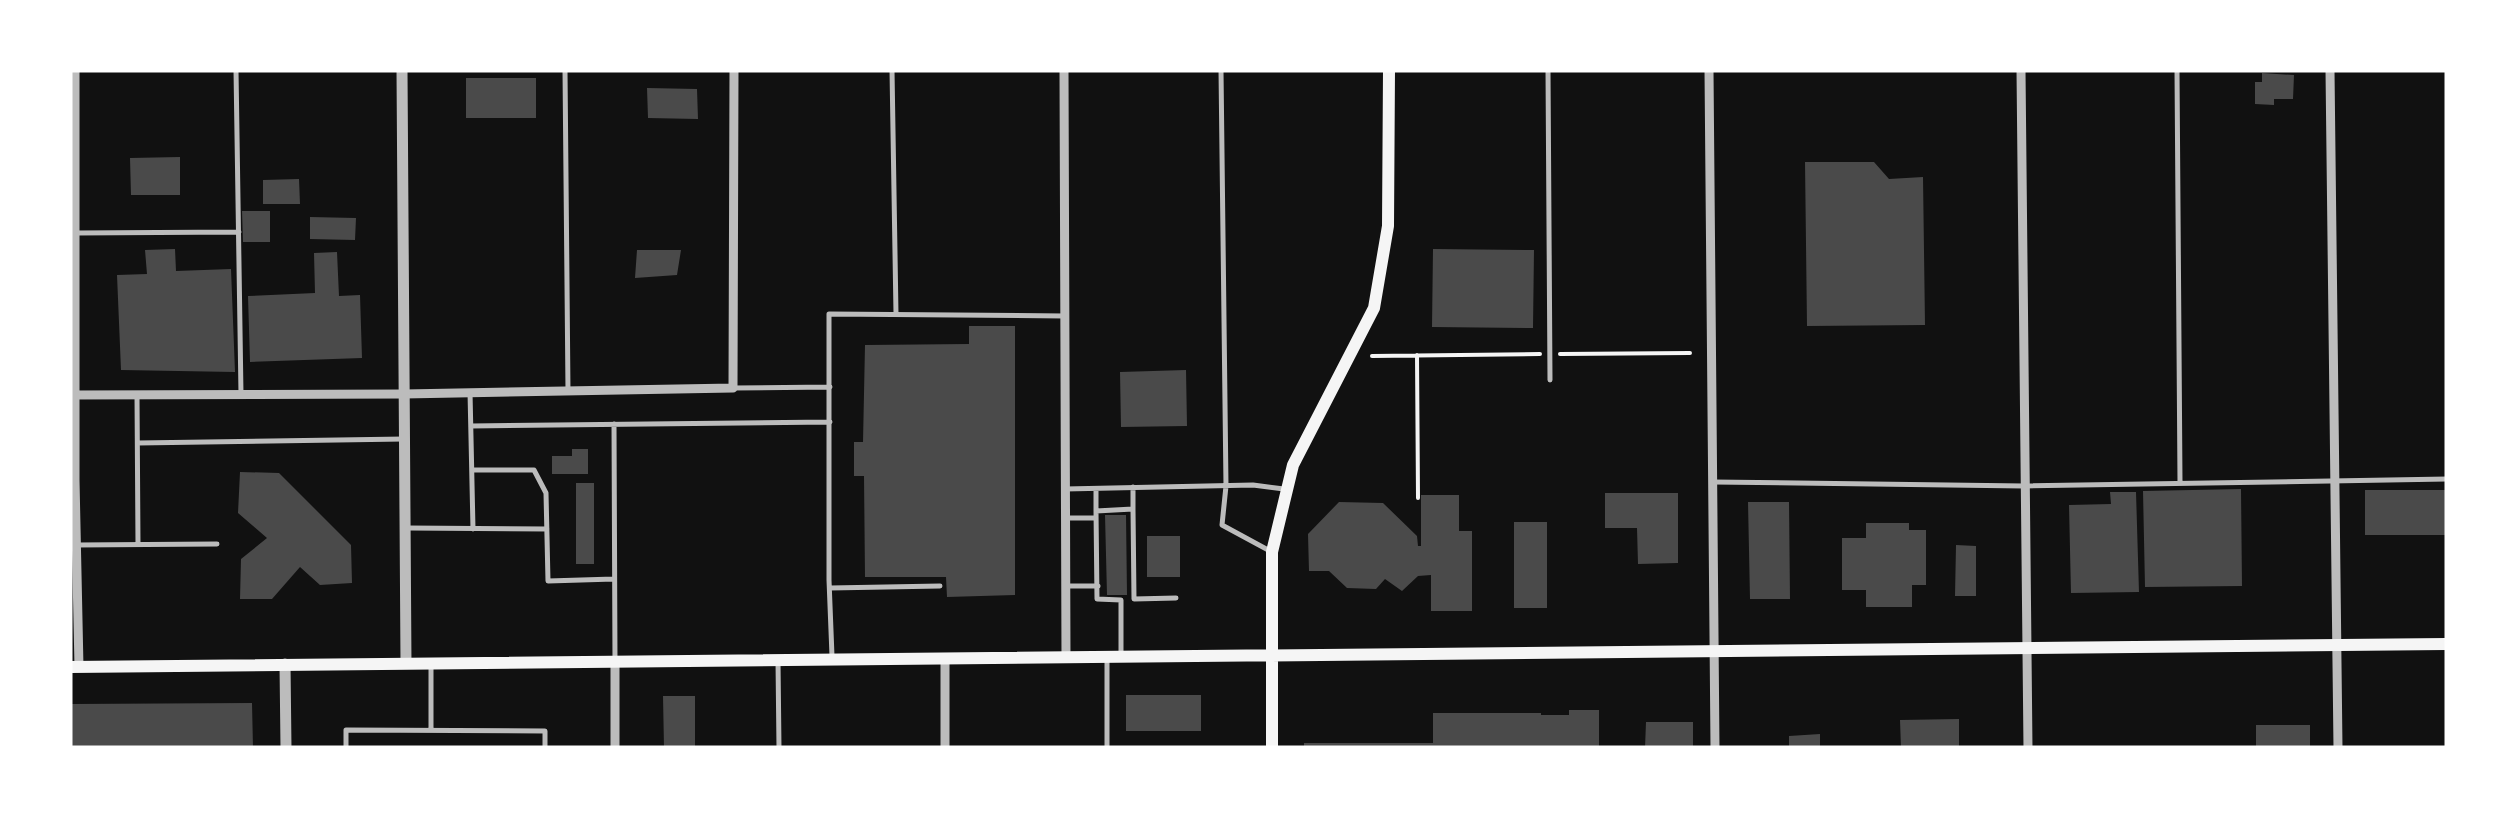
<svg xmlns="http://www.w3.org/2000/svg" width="2517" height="818" font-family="'PT Sans',sans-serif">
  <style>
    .building { fill: #4a4a4a }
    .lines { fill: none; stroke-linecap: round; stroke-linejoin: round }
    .path { stroke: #f5f5f5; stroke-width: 4 }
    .service { stroke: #bcbcbc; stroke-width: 5 }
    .minor { stroke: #bcbcbc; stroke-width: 9 }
    .tertiary { stroke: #bcbcbc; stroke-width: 11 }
    .secondary { stroke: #f5f5f5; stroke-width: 12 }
  </style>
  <rect width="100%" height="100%" fill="#111"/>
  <!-- building -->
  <path class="building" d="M2262 73 2294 75 2293 99H2274V105L2255 104V82H2262Z
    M466 78H536V118H466Z
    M647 88 697 89 698 119 648 118Z
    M180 157V195H131L130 158Z
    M1805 162H1874L1889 179 1923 177 1925 325 1807 326Z
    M299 179 300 204H263V180Z
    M242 211H270V242H243Z
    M310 217 356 218 355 240 310 239Z
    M175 249 176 271 231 269 235 372 121 370 117 275 147 274 145 250Z
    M1433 249 1534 250 1533 328 1432 327Z
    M637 250H681L677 275 635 278Z
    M337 252 339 296 360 295 362 358 250 362 248 296 315 293 314 253Z
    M969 326H1015V595L947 597 946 577H865L864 476H854V442H863L865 345 969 344Z
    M1186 370 1187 426 1121 427 1120 372Z
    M572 449H588V474H552V456H572Z
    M240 472 279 473 351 545 352 583 320 585 300 567 272 599H240L241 559 267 538 238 513Z
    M576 483H594V564H576Z
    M2241 489 2242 586 2145 587 2143 491Z
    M2365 490H2447V535H2365Z
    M2110 492H2136L2139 592 2071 593 2069 505 2111 504Z
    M1605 493H1678V563L1638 564 1637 528H1605Z
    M1421 495H1459V531H1472V611H1431V575L1418 576 1402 591 1385 579 1376 589 1347 588 1329 571H1309L1308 534 1339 502 1383 503 1417 536 1418 546H1421Z
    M1748 502H1789L1790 599H1750Z
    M1105 515H1126L1127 595H1107Z
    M1514 522H1547V608H1514Z
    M1866 523H1909V530H1926V585H1912V607H1866V590H1842V538H1866Z
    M1147 536H1180V577H1147Z
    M1956 545 1976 546V596H1955Z
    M1126 695H1201V731H1126Z
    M663 696H695V748H664Z
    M252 703 253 748H70V704Z
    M1569 710H1599V748H1304V743H1433V713H1541V715H1569Z
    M1959 719V748H1901L1900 720Z
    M1646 722H1693V748H1645Z
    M2256 725H2310V748H2256Z
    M1820 734V748H1789V736Z"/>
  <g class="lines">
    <!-- path -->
    <path class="path" d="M1560 354 1690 353
      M1417 355 1418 498
      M1372 356 1540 354"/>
    <!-- service -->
    <path class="service" d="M236 70 241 394
      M565 70 568 391
      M892 70 896 314
      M1221 70 1226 486 1222 525 1272 552
      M1548 70 1550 380
      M2177 70 2180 482
      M77 233 239 232
      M733 388 830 387
      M470 392 473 529
      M137 395 138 544
      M614 424 615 661
      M471 426 830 422
      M138 443 404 439
      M472 470H534L546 493 548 581 614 579
      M1713 482 2024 486 2447 479
      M1133 487V509
      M1065 489 1253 485 1284 489
      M1096 489V511
      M1065 518H1096
      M408 528 547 529
      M76 545 217 544
      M1066 586H1098
      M830 588 940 586
      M1121 653V600L1097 599 1096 511 1133 509 1134 599 1176 598
      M832 656 829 580V314L1065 316
      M778 661 779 748
      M1107 661V748
      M431 666V730
      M346 748V730L545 731V748"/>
    <!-- minor -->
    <path class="minor" d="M75 70V480L79 667
      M1064 70 1066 657
      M1709 70 1715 748
      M2021 70 2028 748
      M2330 70 2338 748
      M70 395 404 394 733 388 734 70
      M945 658V748
      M615 661V748"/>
    <!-- tertiary -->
    <path class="tertiary" d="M402 70 406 663
      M285 664 286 748"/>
    <!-- secondary -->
    <path class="secondary" d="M70 667 2447 644
      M1272 748V552L1293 465 1374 308 1388 226 1389 70"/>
  </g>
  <!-- border -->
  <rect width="2517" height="818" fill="none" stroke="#ffffff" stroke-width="145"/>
</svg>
